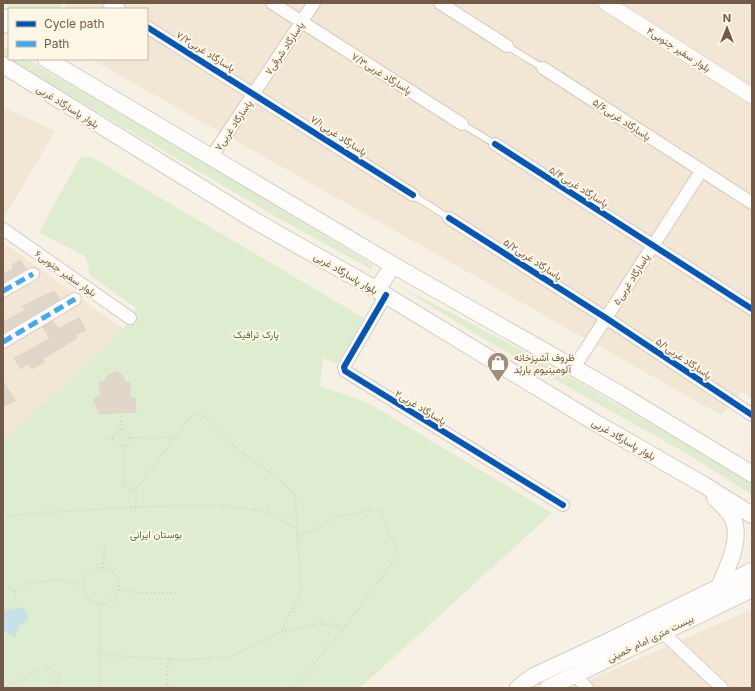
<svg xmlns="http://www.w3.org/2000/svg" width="755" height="691" font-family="Inter,Vazirmatn,sans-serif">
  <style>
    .residential { fill: #f2e7d4 }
    .green { fill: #deedcf }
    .water { fill: #c7e1e6 }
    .building { fill: #e0d6ca; stroke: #dfd4c7 }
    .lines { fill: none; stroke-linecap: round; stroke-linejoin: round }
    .service-casing { stroke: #d5cbc0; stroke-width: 8 }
    .minor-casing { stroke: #d5cbc0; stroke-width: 14 }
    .tertiary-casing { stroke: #d5cbc0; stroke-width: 16 }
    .secondary-casing { stroke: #d6cdc2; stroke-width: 18 }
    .path { stroke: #d7cfc8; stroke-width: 2; stroke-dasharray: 1 3; stroke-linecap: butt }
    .service { stroke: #fefdfb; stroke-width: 6 }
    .minor { stroke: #fefdfb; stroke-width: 12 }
    .tertiary { stroke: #fefdfb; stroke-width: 15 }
    .secondary { stroke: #fefdfb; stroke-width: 16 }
    .quiet { stroke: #3fa9f5; stroke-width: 5; stroke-dasharray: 10 5; stroke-linecap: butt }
    .cycleway-casing { stroke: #fff7e5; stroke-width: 8 }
    .cycleway { stroke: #0057b8; stroke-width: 6 }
    .labels { text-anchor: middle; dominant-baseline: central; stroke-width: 4; stroke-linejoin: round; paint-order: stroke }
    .street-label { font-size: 10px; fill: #735a46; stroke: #fff7e5 }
    .park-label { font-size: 10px; fill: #4b793e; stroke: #fff7e5 }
    .poi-label { font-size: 10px; fill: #735a46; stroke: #fff7e5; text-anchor: start }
  </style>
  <rect width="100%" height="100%" fill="#f6f0e5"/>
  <!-- residential -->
  <path class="residential" d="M67 3H752V399L741 392 721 415 91 59H147V9H64Z
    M3 107 55 131 3 219Z
    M3 242 123 329 3 442Z
    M751 610 752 688H571Z"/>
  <!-- green -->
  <path class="green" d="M6 3H63L60 9 9 10Z
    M3 46 9 49V59H26L192 155 373 265 371 269 278 218 3 56Z
    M91 157 364 318 337 364 323 358 320 386 368 403 552 513 360 688H3V442L123 329 136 308 90 275 86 257 39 232 80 158Z
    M398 286C519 346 636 414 752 484V495L691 456 499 348Z"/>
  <!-- water -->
  <path class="water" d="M23 607 28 614V621L19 626 15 637 3 631V611Z"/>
  <!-- building -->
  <path class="building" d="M20 260 26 269 16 275 12 265Z
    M13 269 16 275 3 282V274Z
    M54 291 60 299 5 332 3 330V322L26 310 23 306Z
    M79 318 86 330 75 335 77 338 42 359 44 362 32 369 28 364 21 369 14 358 50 339 43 327 53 321 58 329Z
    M113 372 119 373 123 376 125 382H130V398H135L136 412 99 414 94 399 101 395 99 382 105 381 107 377Z
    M3 381 15 401 3 407Z"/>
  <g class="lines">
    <!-- service casing -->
    <g class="service-casing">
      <path id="service" d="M507 46 543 68
        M462 124 495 144
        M413 195 449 218"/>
    </g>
    <!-- minor casing -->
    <g class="minor-casing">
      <path id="minor" d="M109 3 119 9
        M272 3 462 124
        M440 3 507 46
        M147 27 413 195
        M543 68 752 203
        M495 144 752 309
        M212 156 314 3
        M449 218 606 318 752 415
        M3 229 130 318
        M3 291 33 274
        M386 295 344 367 345 371 563 505
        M3 342 75 299
        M573 369 702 170
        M662 632 722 688
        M574 674 587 688"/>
    </g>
    <!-- tertiary casing -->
    <g class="tertiary-casing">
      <path id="tertiary" d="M606 3 752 96"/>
    </g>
    <!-- secondary casing -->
    <g class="secondary-casing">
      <path id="secondary" d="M3 17 9 25
        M46 59 393 265 620 394 752 474
        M3 65 257 222 377 290 596 423 704 485 752 515
        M377 290 393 265
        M715 498C720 503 731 513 733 519 742 541 727 568 719 587
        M518 688 532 677 607 642 752 571
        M548 688 752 589"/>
    </g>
    <!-- path -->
    <path class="path" d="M121 416 122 430
      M113 438a8 8 0 1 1 16 0a8 8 0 1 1-16 0Z
      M107 438H114
      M129 438 176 437
      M124 445 123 487 136 490
      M3 519 24 514 136 507
      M298 537 340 516 379 509 399 554 345 627
      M83 586a18 18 0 1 1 36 0a18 18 0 1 1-36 0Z
      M103 568 105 545
      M3 585C19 587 20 607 3 609
      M119 590 144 593H177
      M14 591 27 583 58 580 82 585
      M99 605 101 688
      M281 632 321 623 345 627 293 688
      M101 655 181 660 230 657 281 632 301 592 297 529 268 512 223 505 136 507V490L191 416 201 413 238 450 279 479 295 496 297 529
      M167 685 173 688
      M3 688 47 666 60 677 56 688
      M166 688 168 659"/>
    <!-- service -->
    <use href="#service" class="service"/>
    <!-- minor -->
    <use href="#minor" class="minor"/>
    <!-- tertiary -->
    <use href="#tertiary" class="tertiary"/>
    <!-- secondary -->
    <use href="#secondary" class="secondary"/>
    <!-- quiet -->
    <path class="quiet" d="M3 291 33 274
      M3 342 75 299"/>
    <!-- cycleway casing -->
    <g class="cycleway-casing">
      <path id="cycleway" d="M147 27 413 195
        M495 144 752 309
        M449 218 606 318 752 415
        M386 295 344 367 345 371 563 505"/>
    </g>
    <!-- cycleway -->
    <use href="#cycleway" class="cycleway"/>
  </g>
  <!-- icons -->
  <defs>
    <g id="shop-pin" transform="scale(1.15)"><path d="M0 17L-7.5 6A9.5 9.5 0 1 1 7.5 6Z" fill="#a18e7e" stroke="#fff7e5"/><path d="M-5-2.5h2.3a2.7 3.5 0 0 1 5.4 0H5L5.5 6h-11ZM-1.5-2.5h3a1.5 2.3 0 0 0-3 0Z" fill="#fff"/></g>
  </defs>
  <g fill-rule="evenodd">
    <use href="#shop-pin" x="498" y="363"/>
  </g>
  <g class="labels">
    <!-- street labels -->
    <g class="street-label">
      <text transform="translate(284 48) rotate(-56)">پاسارگاد شرقی۷</text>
      <text transform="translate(679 49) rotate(33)">بلوار سفیر جنوبی۴</text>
      <text transform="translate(206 51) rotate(32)">پاسارگاد غربی۷/۲</text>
      <text transform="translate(382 73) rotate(32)">پاسارگاد غربی۷/۳</text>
      <text transform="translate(68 106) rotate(32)">بلوار پاسارگاد غربی</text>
      <text transform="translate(622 119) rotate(33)">پاسارگاد غربی۵/۶</text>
      <text transform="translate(233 125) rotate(-56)">پاسارگاد غربی۷</text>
      <text transform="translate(339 135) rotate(33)">پاسارگاد غربی۷/۱</text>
      <text transform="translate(579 186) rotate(32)">پاسارگاد غربی۵/۴</text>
      <text transform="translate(533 259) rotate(33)">پاسارگاد غربی۵/۲</text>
      <text transform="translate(66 273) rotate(35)">بلوار سفیر جنوبی۶</text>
      <text transform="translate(346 273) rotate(30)">بلوار پاسارگاد غربی</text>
      <text transform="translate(631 279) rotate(-57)">پاسارگاد غربی۵</text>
      <text transform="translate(684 358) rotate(34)">پاسارگاد غربی۵/۱</text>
      <text transform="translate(421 407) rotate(31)">پاسارگاد غربی۲</text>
      <text transform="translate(624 439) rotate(30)">بلوار پاسارگاد غربی</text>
      <text transform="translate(650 638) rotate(-26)">بیست متری امام خمینی</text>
    </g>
    <!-- park labels -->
    <g class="park-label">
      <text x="256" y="334">پارک ترافیک</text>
      <text x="156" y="534">بوستان ایرانی</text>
    </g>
    <!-- poi labels -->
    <g class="poi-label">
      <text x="514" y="357">ظروف آشپزخانه<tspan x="514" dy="12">آلومینیوم باربُد</tspan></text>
    </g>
  </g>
  <!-- border -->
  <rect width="755" height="691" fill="none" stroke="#735a46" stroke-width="8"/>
  <!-- legend -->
  <rect x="8" y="8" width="140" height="52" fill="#fff7e5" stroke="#c7b8a5"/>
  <rect x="16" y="21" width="20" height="6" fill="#0057b8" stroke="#c7b8a5"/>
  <text x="44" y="28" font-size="12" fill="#735a46">Cycle path</text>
  <rect x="16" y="41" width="20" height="6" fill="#3fa9f5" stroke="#c7b8a5"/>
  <text x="44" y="48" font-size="12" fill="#735a46">Path</text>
  <!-- north arrow -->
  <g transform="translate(727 28)" stroke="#fff7e5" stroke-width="3" paint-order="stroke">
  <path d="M0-3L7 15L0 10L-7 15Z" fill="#735a46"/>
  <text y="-6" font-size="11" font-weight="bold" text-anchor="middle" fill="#735a46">N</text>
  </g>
</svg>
